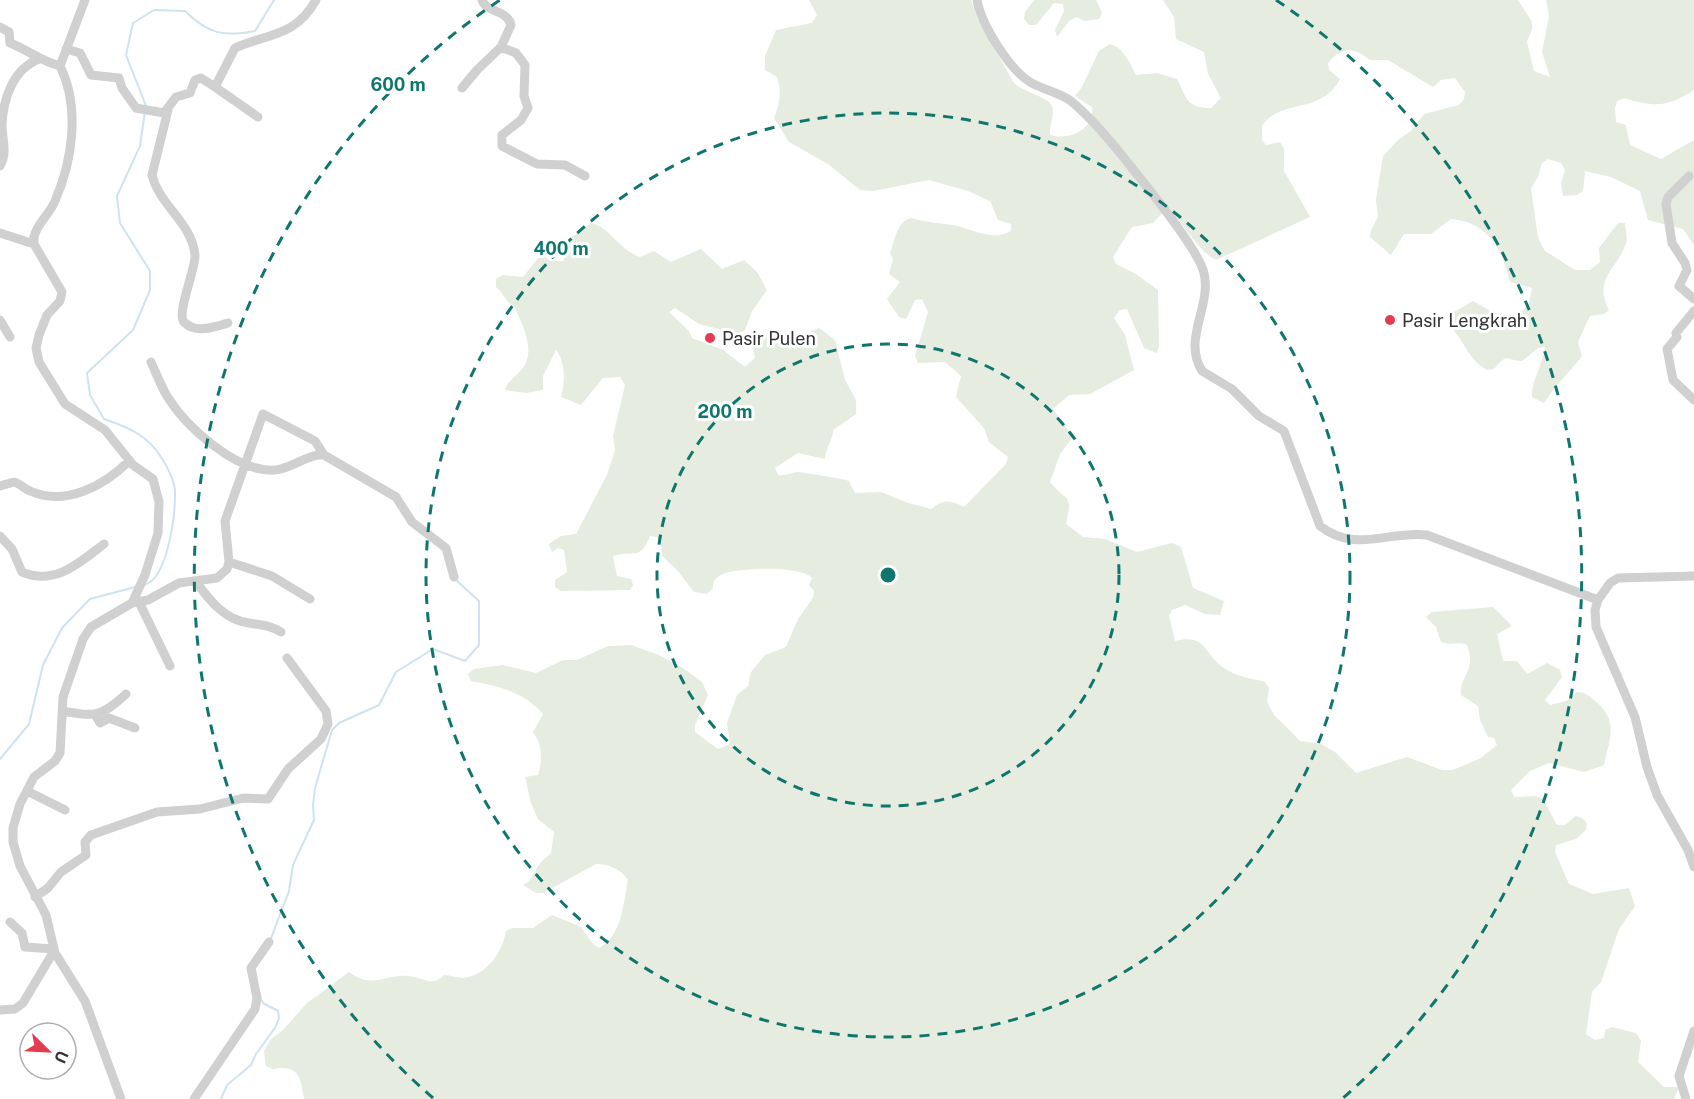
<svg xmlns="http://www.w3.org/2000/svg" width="1694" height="1099" font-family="'Public Sans',sans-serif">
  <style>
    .green { fill: #e6ecdf }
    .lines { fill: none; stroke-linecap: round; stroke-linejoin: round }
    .stream { stroke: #cfe3ee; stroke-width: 2 }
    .minor { stroke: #d0d0d0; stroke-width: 9 }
    .ring { fill: none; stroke: #0f766e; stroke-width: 3; stroke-dasharray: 10 8 }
    .poi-dot { fill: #e43b4f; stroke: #fff; stroke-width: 2 }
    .labels { text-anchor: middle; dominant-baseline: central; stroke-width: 6; stroke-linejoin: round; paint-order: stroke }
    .poi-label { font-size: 18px; fill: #333; stroke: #fff; text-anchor: start }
    .centre { fill: #0f766e; stroke: #fff; stroke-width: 3 }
    .ring-label { font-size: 18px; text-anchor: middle; font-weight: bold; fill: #0f766e; stroke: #fff; stroke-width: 6; stroke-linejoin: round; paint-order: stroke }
  </style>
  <rect width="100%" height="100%" fill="#fff"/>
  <!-- green -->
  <path class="green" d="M809 0H971L978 20 1014 83C1023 92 1049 97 1052 106 1055 114 1049 126 1050 135 1070 141 1095 129 1092 107L1075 96 1082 87 1099 51 1110 44C1124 48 1130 63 1136 75L1157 73 1177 79C1187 99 1186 108 1211 108L1221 98 1208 74 1204 52 1176 39 1174 17 1163 0H1518L1532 22V29L1527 42 1534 71 1550 77 1542 52 1549 16 1546 0H1694V90C1666 108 1655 107 1624 98L1617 101 1615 108 1616 122 1626 125 1630 145 1661 159 1694 140V245L1683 229 1648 220 1640 191 1611 177 1585 171 1583 191 1577 195 1563 196 1561 183 1565 170 1561 163 1548 159 1542 163 1538 177 1531 188 1538 238 1545 251 1575 270H1590L1600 262 1599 248 1618 223H1625C1625 229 1628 237 1626 243 1618 269 1592 278 1609 310L1604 314 1590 316 1578 342 1582 356C1569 373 1555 385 1544 403L1532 397C1530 384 1543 365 1545 347L1538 348 1522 361C1505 360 1508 352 1494 369L1487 370C1466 358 1464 338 1449 326L1454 312 1473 301C1490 311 1501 318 1520 314L1529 303 1532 288 1510 282C1502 249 1488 222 1451 219L1431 234H1404L1391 255 1370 237 1371 230 1378 217 1376 200 1383 156 1399 139 1411 131 1424 114 1459 105 1464 99 1465 92 1455 78 1441 80 1433 87 1388 60H1370C1354 47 1342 46 1328 63L1329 70 1340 79C1322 115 1280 98 1262 126V140L1266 145 1280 142 1284 149V171L1310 217 1216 260C1195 249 1185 223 1167 208L1153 223 1132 227 1113 257 1116 264 1136 274 1158 290 1159 346 1157 353 1144 348 1127 309 1120 310 1114 318 1125 335 1134 370 1090 394 1069 395 1053 409 1073 437 1060 454 1050 482C1068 504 1073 492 1066 524L1083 537 1105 539 1137 552 1172 543 1181 547 1193 588 1224 601 1220 615 1205 614 1185 605 1172 610 1169 616 1175 641C1207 633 1203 654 1224 668 1237 677 1251 678 1265 682L1269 688 1267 702 1274 715 1300 741 1321 744 1335 752 1356 773 1407 757 1442 770H1453L1481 758 1497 745 1494 738 1488 737 1480 720 1478 706 1461 695C1459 675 1477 672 1467 645 1458 641 1450 646 1441 642L1436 627 1426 617 1432 612 1493 607 1512 626 1497 634 1503 661H1517L1527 674 1547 663 1560 670 1562 677 1545 700 1550 705 1566 701 1577 692C1585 692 1588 695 1594 700 1619 720 1610 737 1604 765L1584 772 1549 763 1530 771 1511 790 1514 797 1536 796 1543 799 1557 825H1565L1576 816 1582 818 1587 823 1586 830 1576 839 1556 845 1555 852 1569 884 1593 894 1629 888 1635 906 1619 929 1601 982 1592 992 1586 1034 1595 1040 1604 1038 1605 1030 1612 1027 1636 1033 1641 1041 1638 1062 1664 1087H1679L1674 1099H304C301 1076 298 1064 272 1069L266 1066 264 1051 271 1039 283 1030 307 1003 349 972C374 990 383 974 409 976 422 977 432 988 444 975 451 975 456 978 463 978 487 975 502 953 506 931L512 928H533L552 915 581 927 593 944 599 948C622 936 623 904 628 880 620 869 610 864 596 864L543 893H536L523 885 529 881 540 863 551 853 554 832 538 819 531 803 525 777 538 775C543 759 542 745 533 732L543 714C524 692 499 686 471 681L468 674 474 669 503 665 536 673 563 660H577L608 646 631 645 659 655 683 668 702 682 708 695 695 725V732L718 749 730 744 727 723 737 695 748 686 751 672 765 655 786 647 798 619 813 598 814 591 809 585 812 578C802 565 732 567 719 576 714 579 713 583 713 588L707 594 694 592 677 570 662 556 661 542 657 537 650 536C640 562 634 549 613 556L617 576 631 579 633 585 630 590 561 591 555 587V580L567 572 564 550 558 548 552 552 549 544 561 536 576 534 607 475 615 450 613 436 625 385 620 377 603 378 581 405 561 397C565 382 566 363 556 350L543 376V390L526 393 505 390C508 380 516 377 522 369 537 351 522 324 514 306 505 302 504 293 496 287V279L503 275 523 277 538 258 545 257 551 261H564V243L591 223C610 227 619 250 640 257L654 251 671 262 701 249 722 269 744 260 757 272 767 290 752 311 745 330 729 340 719 329 699 324 675 308 669 312 689 331 692 338 723 350 745 367 755 358 752 344 763 335 792 339 819 328 835 340 845 380 856 400V414L833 430C833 441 825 448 825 459L798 453 775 468 778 475C786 476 790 473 797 472 802 472 844 479 849 481L855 493 881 492 908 503 932 509C943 498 952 501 964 507L1006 464 1008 457 989 442 984 428 956 397 961 376 945 362 918 363 915 356 928 312 922 299 915 300 906 319 899 317 887 299 900 282 889 274 893 259 890 253C895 240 897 221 911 218 924 222 939 223 953 225 972 229 992 242 1011 231V224L998 220 990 201 968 191 929 180 873 191 860 190 828 164 789 142 774 118C780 103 782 93 777 77L765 70V56L776 30 812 23 817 15Z
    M1034 0H1096L1102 13 1099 19 1085 21 1076 17 1069 21 1057 37 1055 30 1064 11 1063 4 1054 3 1036 25H1029L1024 19 1025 12Z"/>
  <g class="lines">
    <!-- stream -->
    <path class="stream" d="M146 106 126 55 133 23 154 10 185 11C208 34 224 37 255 31L274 0
      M144 585C168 579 175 515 175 494 176 485 168 468 163 460 148 435 130 428 104 419L90 395 87 373 133 330 150 290V271L120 223 117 196 140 146 145 111
      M0 759 29 724 43 665 62 628 90 599 135 587
      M270 941 289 891 293 865 314 820 313 805 315 788 332 730 339 723 379 705 396 672 433 649 465 661 479 645V601L456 580
      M221 1099 227 1085 251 1065 256 1054 275 1028 279 1018 278 1011 263 1003 260 998"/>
    <!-- minor -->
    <path class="minor" d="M85 0 60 66C80 106 73 160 55 201 50 214 37 223 34 237V244L62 292 60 301 47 315 39 335 36 348 39 362 65 404 105 430 133 465 153 479 159 502 158 533 145 575 132 603 91 627 83 639 63 697 60 753 55 761 34 777 20 804 13 828V842L20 866 46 915 55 953 85 1001 121 1099
      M977 0C981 24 1009 69 1030 82 1043 90 1059 92 1071 101 1090 117 1109 139 1124 158 1143 182 1198 248 1204 273 1212 306 1182 339 1202 371L1232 389 1259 416 1284 431 1320 526C1356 554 1389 530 1427 535L1598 600
      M0 27 9 32 10 43C28 50 41 61 60 66
      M501 47 516 53 525 65 524 96 528 108 521 120 502 135V146L537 164 565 165 585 176
      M66 49 80 53 91 75 119 78 122 88 136 108 164 113 176 97 190 93 195 80 201 78 215 87 235 48C269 33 295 37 316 0
      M215 87 258 117
      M462 88 477 70 501 47 511 25C507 9 486 13 482 0
      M168 110 152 175C159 205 192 223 195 255 196 268 176 314 184 322 195 334 215 327 228 323
      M0 166C8 152 2 140 2 125 3 99 13 69 39 59
      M1689 176 1668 197 1666 204 1672 243 1685 263 1687 270 1679 286 1694 299
      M0 233 34 244
      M1694 311 1676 333 1677 337 1667 349 1673 380 1694 400
      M0 320 10 337
      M151 362C156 373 161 386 167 396 186 427 237 473 275 470 291 469 309 453 324 455L396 497 412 522 446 548 454 577
      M0 486 14 482C20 484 25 489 30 491 66 507 105 485 129 461
      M0 536 12 549 22 572C55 586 79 563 104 544
      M229 562 272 576 310 599
      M1694 576 1618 578 1610 583 1598 600 1595 610 1596 627 1635 717 1647 767 1657 795 1688 850 1694 867
      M197 583C210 601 225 620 249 623 261 625 270 625 281 632
      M139 602 170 666
      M132 603 148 600 179 583 217 578 227 569 229 562 225 521 263 414 315 441 324 455
      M63 711C95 717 101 717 126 694
      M96 716 100 723 109 718 135 728
      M27 791 65 810
      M35 897 48 888 61 872 86 855 85 842 91 835 157 812 200 809 243 798 268 799 288 769 321 739 328 724 326 711 287 658
      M10 922 22 933 25 947 53 949
      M0 1010 15 1009 23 1003 54 951
      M194 1099 255 1009 257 998 251 968 269 942
      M1686 1099 1679 1076 1694 1031"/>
  </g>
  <!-- distance rings -->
  <g class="ring">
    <circle cx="888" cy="575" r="231"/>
    <circle cx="888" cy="575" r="462"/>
    <path d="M433 1098A693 693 0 0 1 500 0M1276 0A693 693 0 0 1 1343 1098"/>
  </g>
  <!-- markers -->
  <g class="poi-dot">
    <circle cx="1390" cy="320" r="6"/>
    <circle cx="710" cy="338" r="6"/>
  </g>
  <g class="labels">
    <!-- poi labels -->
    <g class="poi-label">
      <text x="1402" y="320">Pasir Lengkrah</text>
      <text x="722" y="338">Pasir Pulen</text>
    </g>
  </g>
  <circle cx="888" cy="575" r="9" class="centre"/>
  <g class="ring-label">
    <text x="398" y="91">600 m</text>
    <text x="561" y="255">400 m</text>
    <text x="725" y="418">200 m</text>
  </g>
  <!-- north arrow -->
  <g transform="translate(48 1051) rotate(114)"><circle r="28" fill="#ffffff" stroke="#adadad" stroke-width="1.5"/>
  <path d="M0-4.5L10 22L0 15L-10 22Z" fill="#e43b4f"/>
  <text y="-9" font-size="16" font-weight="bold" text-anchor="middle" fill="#333333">U</text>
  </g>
</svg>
